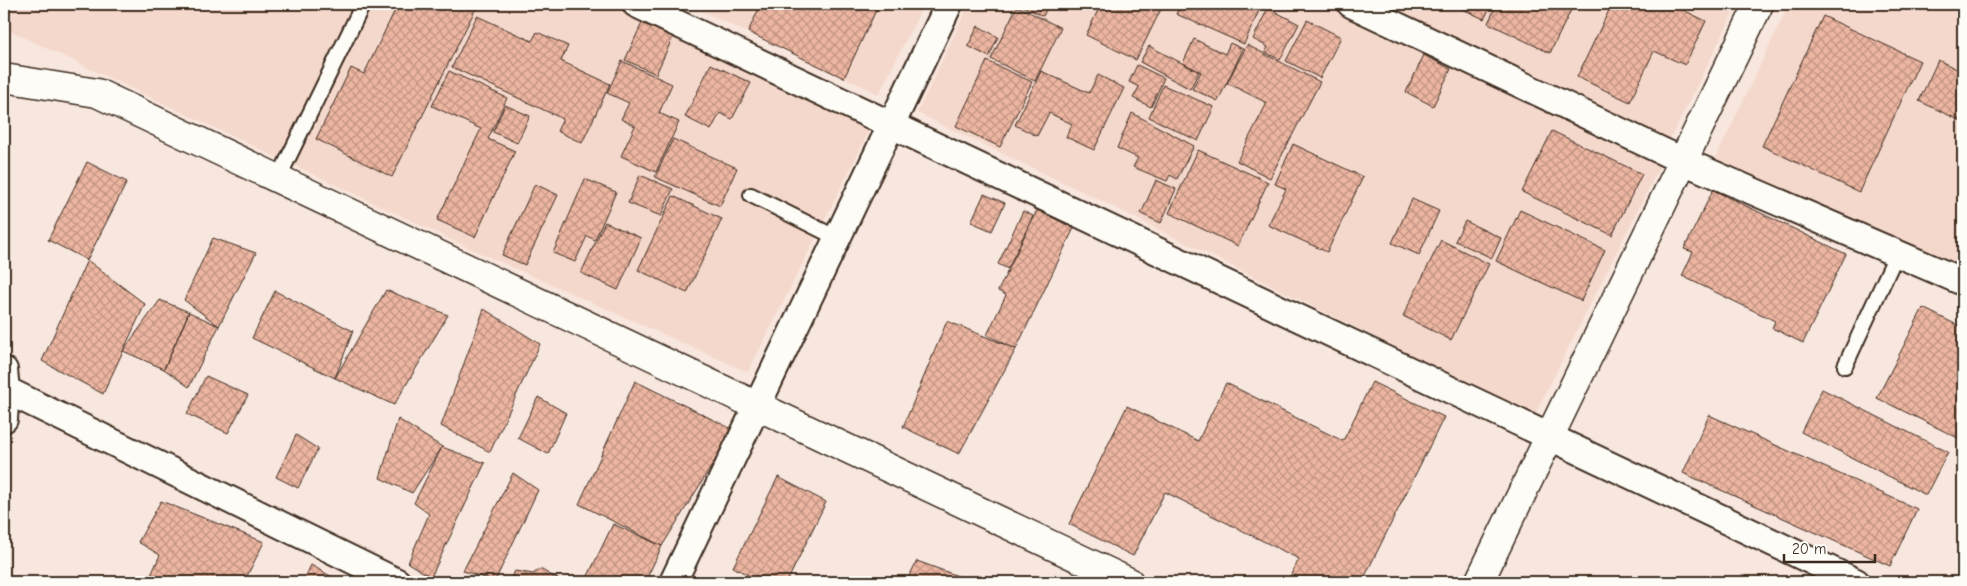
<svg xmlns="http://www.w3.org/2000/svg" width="1967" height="586" viewBox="0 0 1967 586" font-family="'Comic Neue',sans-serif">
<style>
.built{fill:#f5d8cc}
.building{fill:url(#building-cross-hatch);stroke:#3b2a1e}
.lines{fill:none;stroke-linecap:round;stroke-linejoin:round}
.service-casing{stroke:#3b2a1e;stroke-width:18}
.minor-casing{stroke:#3b2a1e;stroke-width:30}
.tertiary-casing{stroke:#3b2a1e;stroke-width:31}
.service{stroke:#fdfcf7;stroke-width:14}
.minor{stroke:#fdfcf7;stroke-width:26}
.tertiary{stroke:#fdfcf7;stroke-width:28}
</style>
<defs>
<pattern id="building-cross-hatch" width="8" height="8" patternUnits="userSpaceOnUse" patternTransform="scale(1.25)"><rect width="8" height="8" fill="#edb6a2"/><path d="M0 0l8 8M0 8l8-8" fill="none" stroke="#c19483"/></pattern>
</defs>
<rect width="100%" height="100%" fill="#f8e7de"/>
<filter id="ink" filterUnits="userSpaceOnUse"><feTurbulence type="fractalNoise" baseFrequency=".02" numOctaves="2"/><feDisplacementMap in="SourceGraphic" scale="10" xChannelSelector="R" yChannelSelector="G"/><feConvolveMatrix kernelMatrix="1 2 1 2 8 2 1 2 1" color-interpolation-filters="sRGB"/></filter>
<g filter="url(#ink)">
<path class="built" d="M12 4H614L876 118 748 372 473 250 6 29Z
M686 4H924L879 94Z
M969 4H1324L1490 81 1661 164 1534 416 1089 195 917 113Z
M1381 4H1738L1668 143Z
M1789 4H1963V266L1715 160Z"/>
<path class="building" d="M398 4H478L392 177 316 139 351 68 364 74Z
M761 4H879L844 78 748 32Z
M1018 4H1049L1043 16Z
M1101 4H1156L1162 7 1136 60 1086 35Z
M1181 4H1262L1244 44 1176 14Z
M1452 4H1492L1484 19Z
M1497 4H1574L1550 53 1488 23Z
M1612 4H1676L1675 6 1706 21 1685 65 1654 51 1630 102 1577 77Z
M1017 6 1061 28 1035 81 991 59Z
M1268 8 1299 24 1280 60 1265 52 1268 47 1253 39Z
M477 16 532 41 537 32 568 46 561 61 610 84 582 143 557 131 563 119 452 67Z
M1823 16 1920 61 1859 192 1762 146Z
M1307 20 1341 37 1320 78 1286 61Z
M642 23 673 37 656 74 625 60Z
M978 26 998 37 989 57 968 46Z
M1194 39 1225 54 1230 43 1243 49 1218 101 1192 89 1201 72 1183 63Z
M1247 45 1320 82 1270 178 1237 161 1267 103 1227 83Z
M1149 46 1199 72 1190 89 1140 62Z
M1424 55 1451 69 1433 106 1406 92Z
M1938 60 1963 72V122L1919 101Z
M622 61 672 84 659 113 679 122 656 172 621 156 635 126 621 119 629 103 607 93Z
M987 61 1032 82 1000 147 956 126Z
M711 64 751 83 732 119 720 113 711 130 685 117Z
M1137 65 1164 78 1151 107 1133 98 1139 87 1129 82Z
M449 71 507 98 488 139 515 151 475 237 437 220 481 129 432 106Z
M1041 71 1089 93 1098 75 1124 88 1094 150 1066 137 1072 124 1049 113 1037 136 1015 125Z
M1163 85 1214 107 1198 141 1149 117Z
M505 105 530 116 517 143 493 132Z
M1132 113 1194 146 1177 179 1170 175 1167 181 1133 167 1138 158 1117 148Z
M1552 131 1642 174 1612 235 1522 192Z
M673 139 737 168 720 206 655 177Z
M1293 144 1363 177 1327 252 1268 225 1286 189 1275 184Z
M1198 150 1268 182 1238 246 1169 213Z
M87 162 127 182 87 260 48 240Z
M640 175 673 189 661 216 628 203Z
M585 179 616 192 595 240 587 236 575 262 553 253Z
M1156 180 1176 189 1161 223 1141 214Z
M535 184 558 195 525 265 502 255Z
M1713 190 1846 254 1803 343 1772 328 1775 321 1682 276 1693 252 1684 249Z
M984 194 1005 203 992 231 971 222Z
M673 196 722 219 687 293 638 270Z
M1412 199 1439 211 1419 255 1392 243Z
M1037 210 1074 228 1016 349 987 335 1006 295 998 291Z
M1520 210 1605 250 1581 301 1496 261Z
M1023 211 1033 216 1008 269 998 264Z
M1465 221 1501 238 1492 258 1455 241Z
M605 222 641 238 618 290 581 273Z
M213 238 256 253 219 326 184 300Z
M1441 240 1489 264 1451 340 1403 316Z
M87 260 145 304 103 394 42 361Z
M386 290 448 315 394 405 335 378Z
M275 291 353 331 335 378 252 338Z
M160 300 189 312 164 369 123 351Z
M1923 308 1963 328V427L1958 438 1877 398Z
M484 309 540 344 490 452 441 426Z
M189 312 219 326 189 387 164 369Z
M947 321 1016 349 959 454 903 427Z
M206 376 248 395 228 433 187 414Z
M635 381 734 430 662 546 579 504Z
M1372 382 1444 417 1362 582H1287L1299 559 1165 492 1133 556 1069 524 1127 406 1198 441 1226 383 1343 441Z
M1822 389 1948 452 1926 495 1801 432Z
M538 397 566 413 548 454 518 438Z
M1709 415 1917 509 1890 566 1683 473Z
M398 419 442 447 412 493 380 478Z
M296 435 318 449 298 488 276 477Z
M442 447 485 463 431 577 408 563 429 514 414 503Z
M513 473 538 490 495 581 463 571Z
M778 477 826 502 787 582H761L733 567Z
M161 501 264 542 244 582H148L160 555 138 542Z
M613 524 662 546 645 582H585Z
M917 561 974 582H906Z
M311 565 341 582H303Z
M540 569 563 582H508L515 571 533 574Z"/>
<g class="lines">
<defs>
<path id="service" d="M278 179 363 4
M751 195 837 238
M1845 366 1897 253"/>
<path id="minor" d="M636 4 1856 582
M1351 4 1683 161 1963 282
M4 370 6 390 397 582
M4 419 6 390
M673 582 949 4"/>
<path id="tertiary" d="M4 78 97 93 1129 582
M1479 582 1759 4"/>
</defs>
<use href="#service" class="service-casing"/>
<use href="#minor" class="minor-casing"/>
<use href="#tertiary" class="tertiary-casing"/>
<use href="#service" class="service"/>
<use href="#minor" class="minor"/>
<use href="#tertiary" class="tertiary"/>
</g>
</g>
<rect width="1967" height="586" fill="none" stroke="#fdfcf7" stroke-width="20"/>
<rect x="10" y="10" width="1947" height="566" fill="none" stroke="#3b2a1e" stroke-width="2" filter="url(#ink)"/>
<path d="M1784 554v8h91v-8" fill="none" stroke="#3b2a1e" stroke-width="2.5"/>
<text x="1792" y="554" font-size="15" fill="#3b2a1e" stroke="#fdfcf7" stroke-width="4" paint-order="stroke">20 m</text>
</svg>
